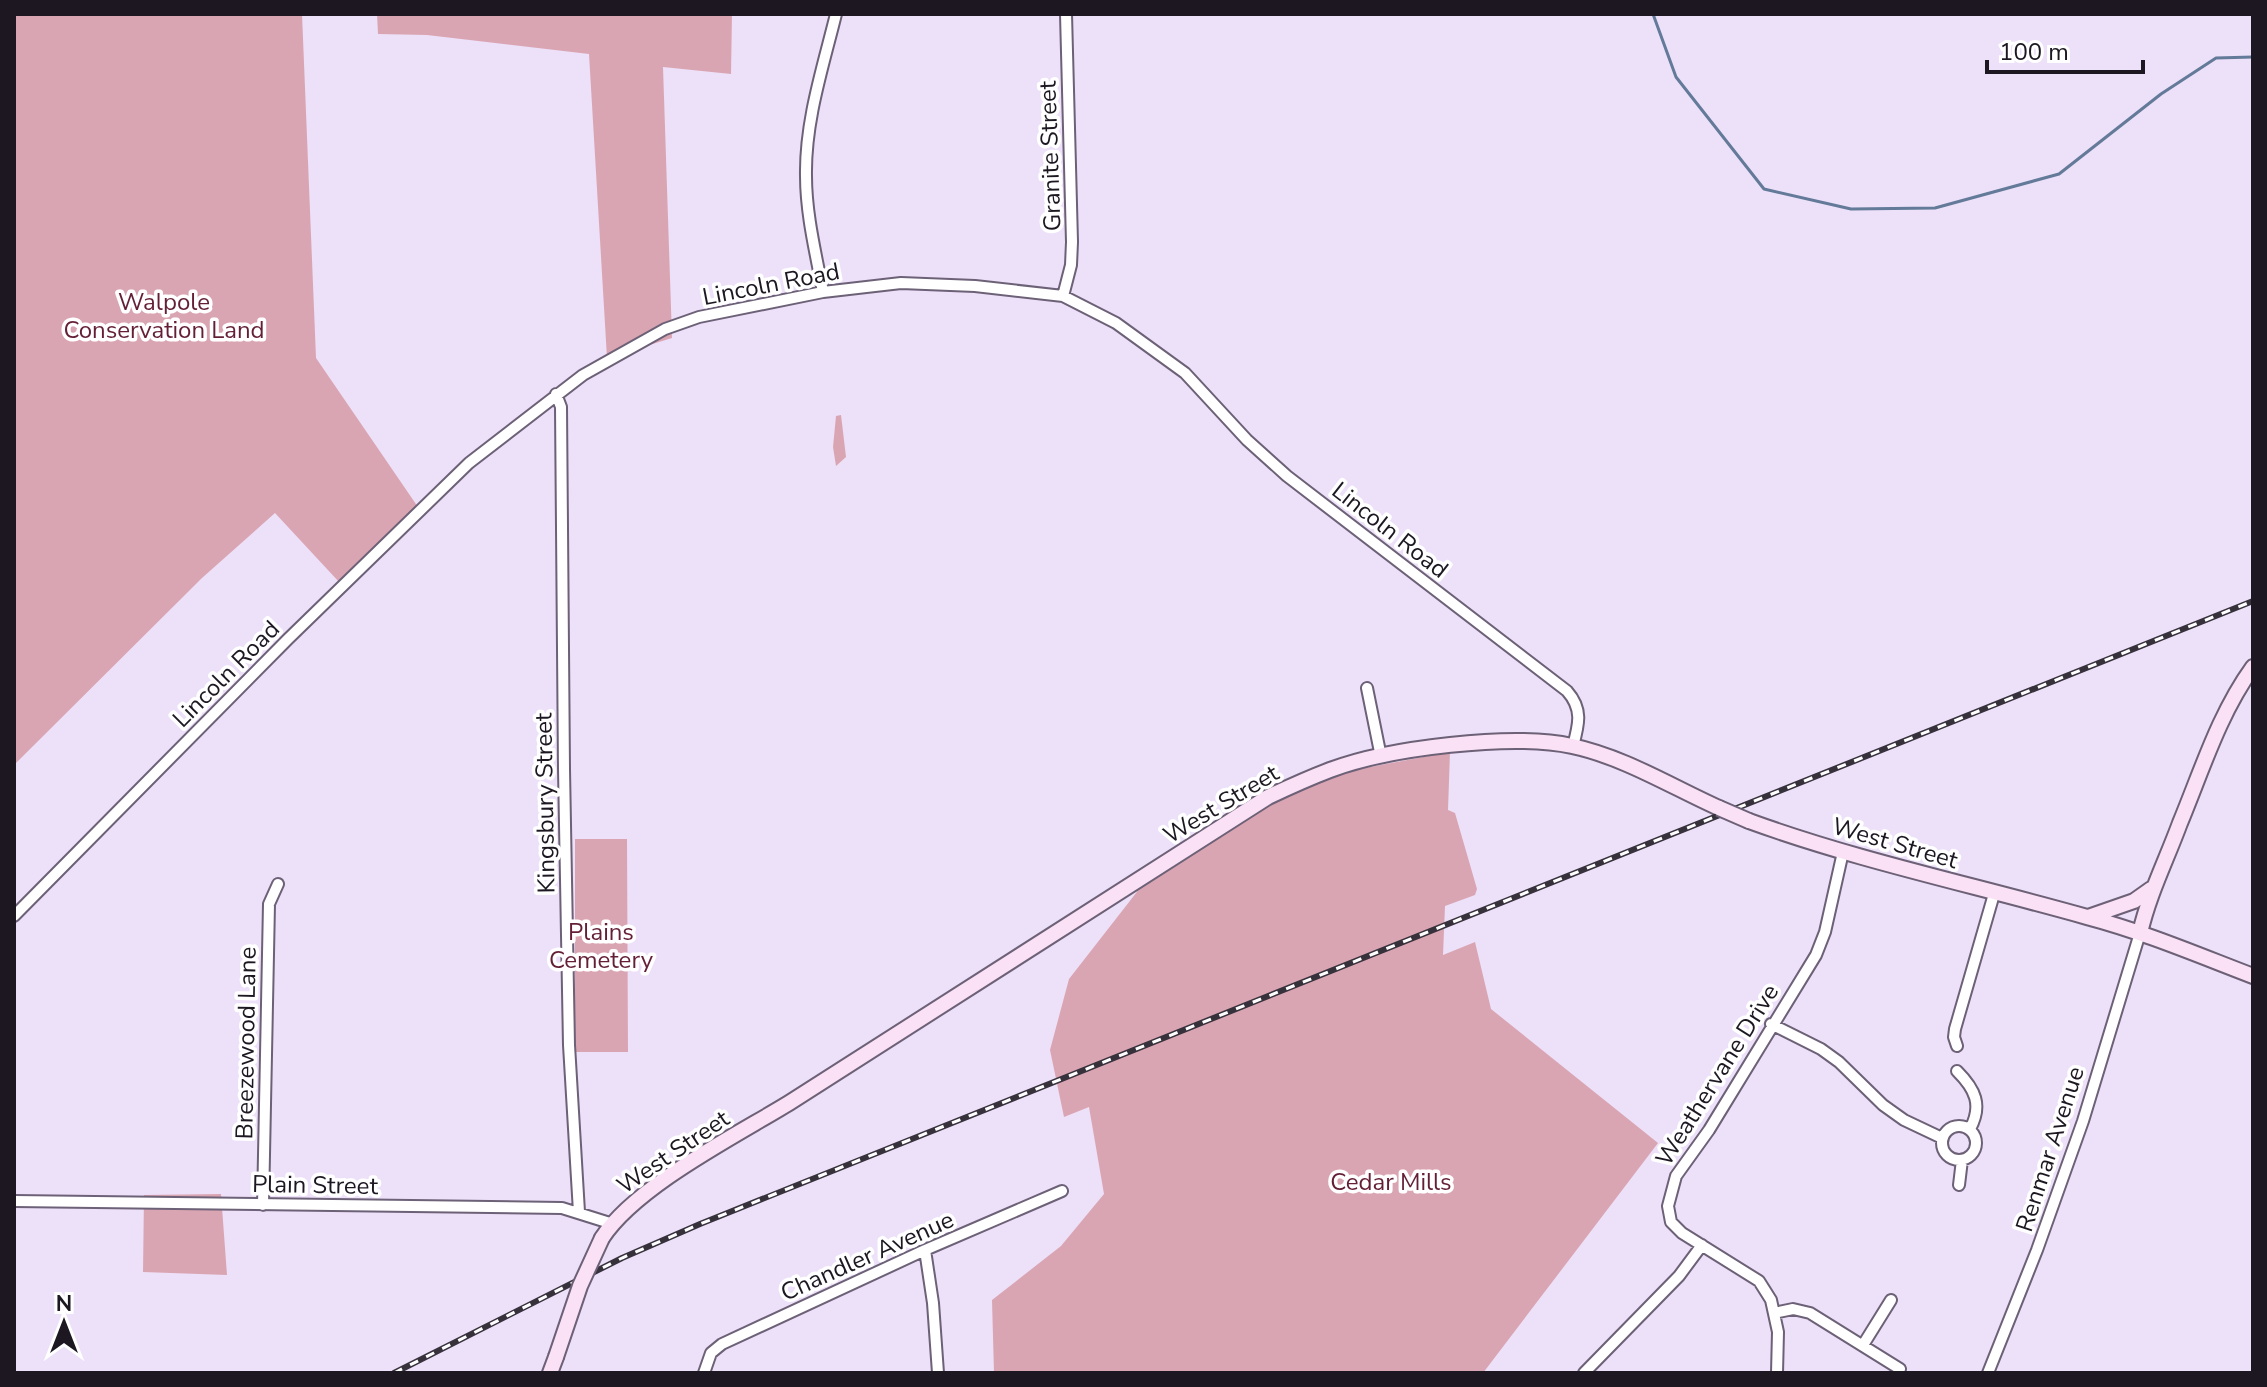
<svg xmlns="http://www.w3.org/2000/svg" width="2267" height="1387" viewBox="0 0 2267 1387" font-family="'Nunito Sans',sans-serif">
<style>
.green{fill:#daa5b2}
.lines{fill:none;stroke-linecap:round;stroke-linejoin:round}
.stream{stroke:#637a99;stroke-width:3}
.street-casing{stroke:#6c6177;stroke-width:14}
.secondary-casing{stroke:#6c6177;stroke-width:18}
.street{stroke:#fff;stroke-width:10}
.secondary{stroke:#fae1f5;stroke-width:14}
.rail-casing{stroke:#37313c;stroke-width:6}
.rail{stroke:#fff;stroke-width:3;stroke-dasharray:9;stroke-linecap:butt}
.secondary-bridge-casing{stroke:#6c6177;stroke-width:18;stroke-linecap:butt}
.secondary-bridge{stroke:#fae1f5;stroke-width:14}
.labels{text-anchor:middle;stroke-width:7;stroke-linejoin:round;paint-order:stroke}
.street-label{font-size:24px;fill:#1c1720;stroke:#fff}
.park-label{font-size:24px;fill:#641f37;stroke:#fff}
</style>
<rect width="100%" height="100%" fill="#ede0f9"/>
<path class="green" d="M14 14H302L316 358 420 510 340 583 275 513 202 578 14 765Z
M377 14H732L731 74 663 67 672 338 607 358 589 54 427 35 378 34Z
M841 415 846 457 836 466 833 447 836 416Z
M1450 752 1448 810 1455 813 1477 889 1475 895 1445 906 1443 955 1475 942 1491 1009 1658 1143 1483 1373H994L992 1300 1061 1246 1104 1194 1089 1107 1064 1117 1050 1050 1069 979 1161 861 1272 793 1338 773Z
M575 839H627L628 1052H575Z
M221 1194 227 1275 143 1272 144 1195Z"/>
<g class="lines">
<path class="stream" d="M1653 14 1676 77 1764 189 1851 209 1935 208 2059 174 2161 94 2216 58 2253 57"/>
<defs>
<path id="street" d="M823 292C816 254 806 215 806 176 805 121 823 67 836 14
M1063 296 1071 265 1072 242 1066 14
M556 394 561 407 564 769 569 1045 579 1212
M1367 688 1381 757
M14 916 288 639 469 463 583 375 665 329 699 317 823 292 901 283 975 286 1063 296 1116 323 1185 373 1247 440 1287 476 1567 691C1583 709 1579 724 1573 746
M1771 1024 1821 1049 1839 1062 1883 1105 1904 1120 1942 1138
M1957 1046 1954 1037 1955 1029 1994 894
M1957 1071C1975 1089 1983 1105 1970 1129
M1942 1143a17 17 0 1 1 34 0a17 17 0 1 1-34 0Z
M1959 1185 1962 1160
M14 1201 562 1208 613 1224
M263 1205 269 904 278 884
M925 1250 933 1303 938 1373
M1774 1313 1793 1309 1810 1313 1900 1369
M1863 1345 1891 1300
M704 1373 711 1353 722 1344 925 1250 1062 1191
M1584 1373 1679 1276 1702 1245
M1777 1373 1778 1332 1771 1300 1759 1281 1682 1233 1671 1222 1668 1206 1676 1176 1709 1130 1816 955 1825 932 1843 852
M1988 1373 2037 1250 2083 1121 2140 933"/>
<path id="secondary" d="M1749 821C1859 861 1974 885 2087 917 2144 932 2198 955 2253 976
M2088 917 2134 901 2151 889
M2140 933C2149 894 2166 861 2180 823 2202 770 2219 714 2253 667
M602 1238C636 1186 735 1136 789 1103L1268 797C1289 787 1309 778 1330 770 1388 748 1512 733 1572 746 1624 757 1672 787 1719 808
M550 1373 556 1357"/>
</defs>
<use href="#street" class="street-casing"/>
<use href="#secondary" class="secondary-casing"/>
<use href="#street" class="street"/>
<use href="#secondary" class="secondary"/>
<defs>
<path id="rail" d="M394 1373 622 1258 700 1224 2253 601"/>
</defs>
<use href="#rail" class="rail-casing"/>
<use href="#rail" class="rail"/>
<defs>
<path id="secondary-bridge" d="M1719 808 1749 821
M556 1357 580 1286 602 1238"/>
</defs>
<use href="#secondary-bridge" class="secondary-bridge-casing"/>
<use href="#secondary-bridge" class="secondary-bridge"/>
</g>
<g class="labels">
<g class="street-label">
<text transform="translate(1050 156) rotate(-92)" y="8">Granite Street</text>
<text transform="translate(771 284) rotate(-11)" y="8">Lincoln Road</text>
<text transform="translate(1390 530) rotate(38)" y="8">Lincoln Road</text>
<text transform="translate(226 674) rotate(-45)" y="8">Lincoln Road</text>
<text transform="translate(545 803) rotate(-91)" y="8">Kingsbury Street</text>
<text transform="translate(1221 804) rotate(-31)" y="8">West Street</text>
<text transform="translate(1895 843) rotate(16)" y="8">West Street</text>
<text transform="translate(246 1043) rotate(-89)" y="8">Breezewood Lane</text>
<text transform="translate(1717 1075) rotate(-58)" y="8">Weathervane Drive</text>
<text transform="translate(2050 1149) rotate(-72)" y="8">Renmar Avenue</text>
<text transform="translate(673 1152) rotate(-34)" y="8">West Street</text>
<text transform="translate(315 1185) rotate(1)" y="8">Plain Street</text>
<text transform="translate(867 1256) rotate(-24)" y="8">Chandler Avenue</text>
</g>
<g class="park-label">
<text x="164" y="310">Walpole<tspan x="164" dy="28">Conservation Land</tspan></text>
<text x="601" y="940">Plains<tspan x="601" dy="28">Cemetery</tspan></text>
<text x="1391" y="1190">Cedar Mills</text>
</g>
</g>
<rect width="2267" height="1387" fill="none" stroke="#1c1720" stroke-width="32"/>
<g transform="translate(64 1323)" stroke="#ffffff" stroke-width="6" paint-order="stroke">
<path d="M0-6L14 30L0 20L-14 30Z" fill="#1c1720"/>
<text y="-12" font-size="22" font-weight="bold" text-anchor="middle" fill="#1c1720">N</text>
</g>
<path d="M1987 60v12h156v-12" fill="none" stroke="#1c1720" stroke-width="4"/>
<text x="1999" y="60" font-size="24" fill="#1c1720" stroke="#ffffff" stroke-width="6" paint-order="stroke">100 m</text>
</svg>
